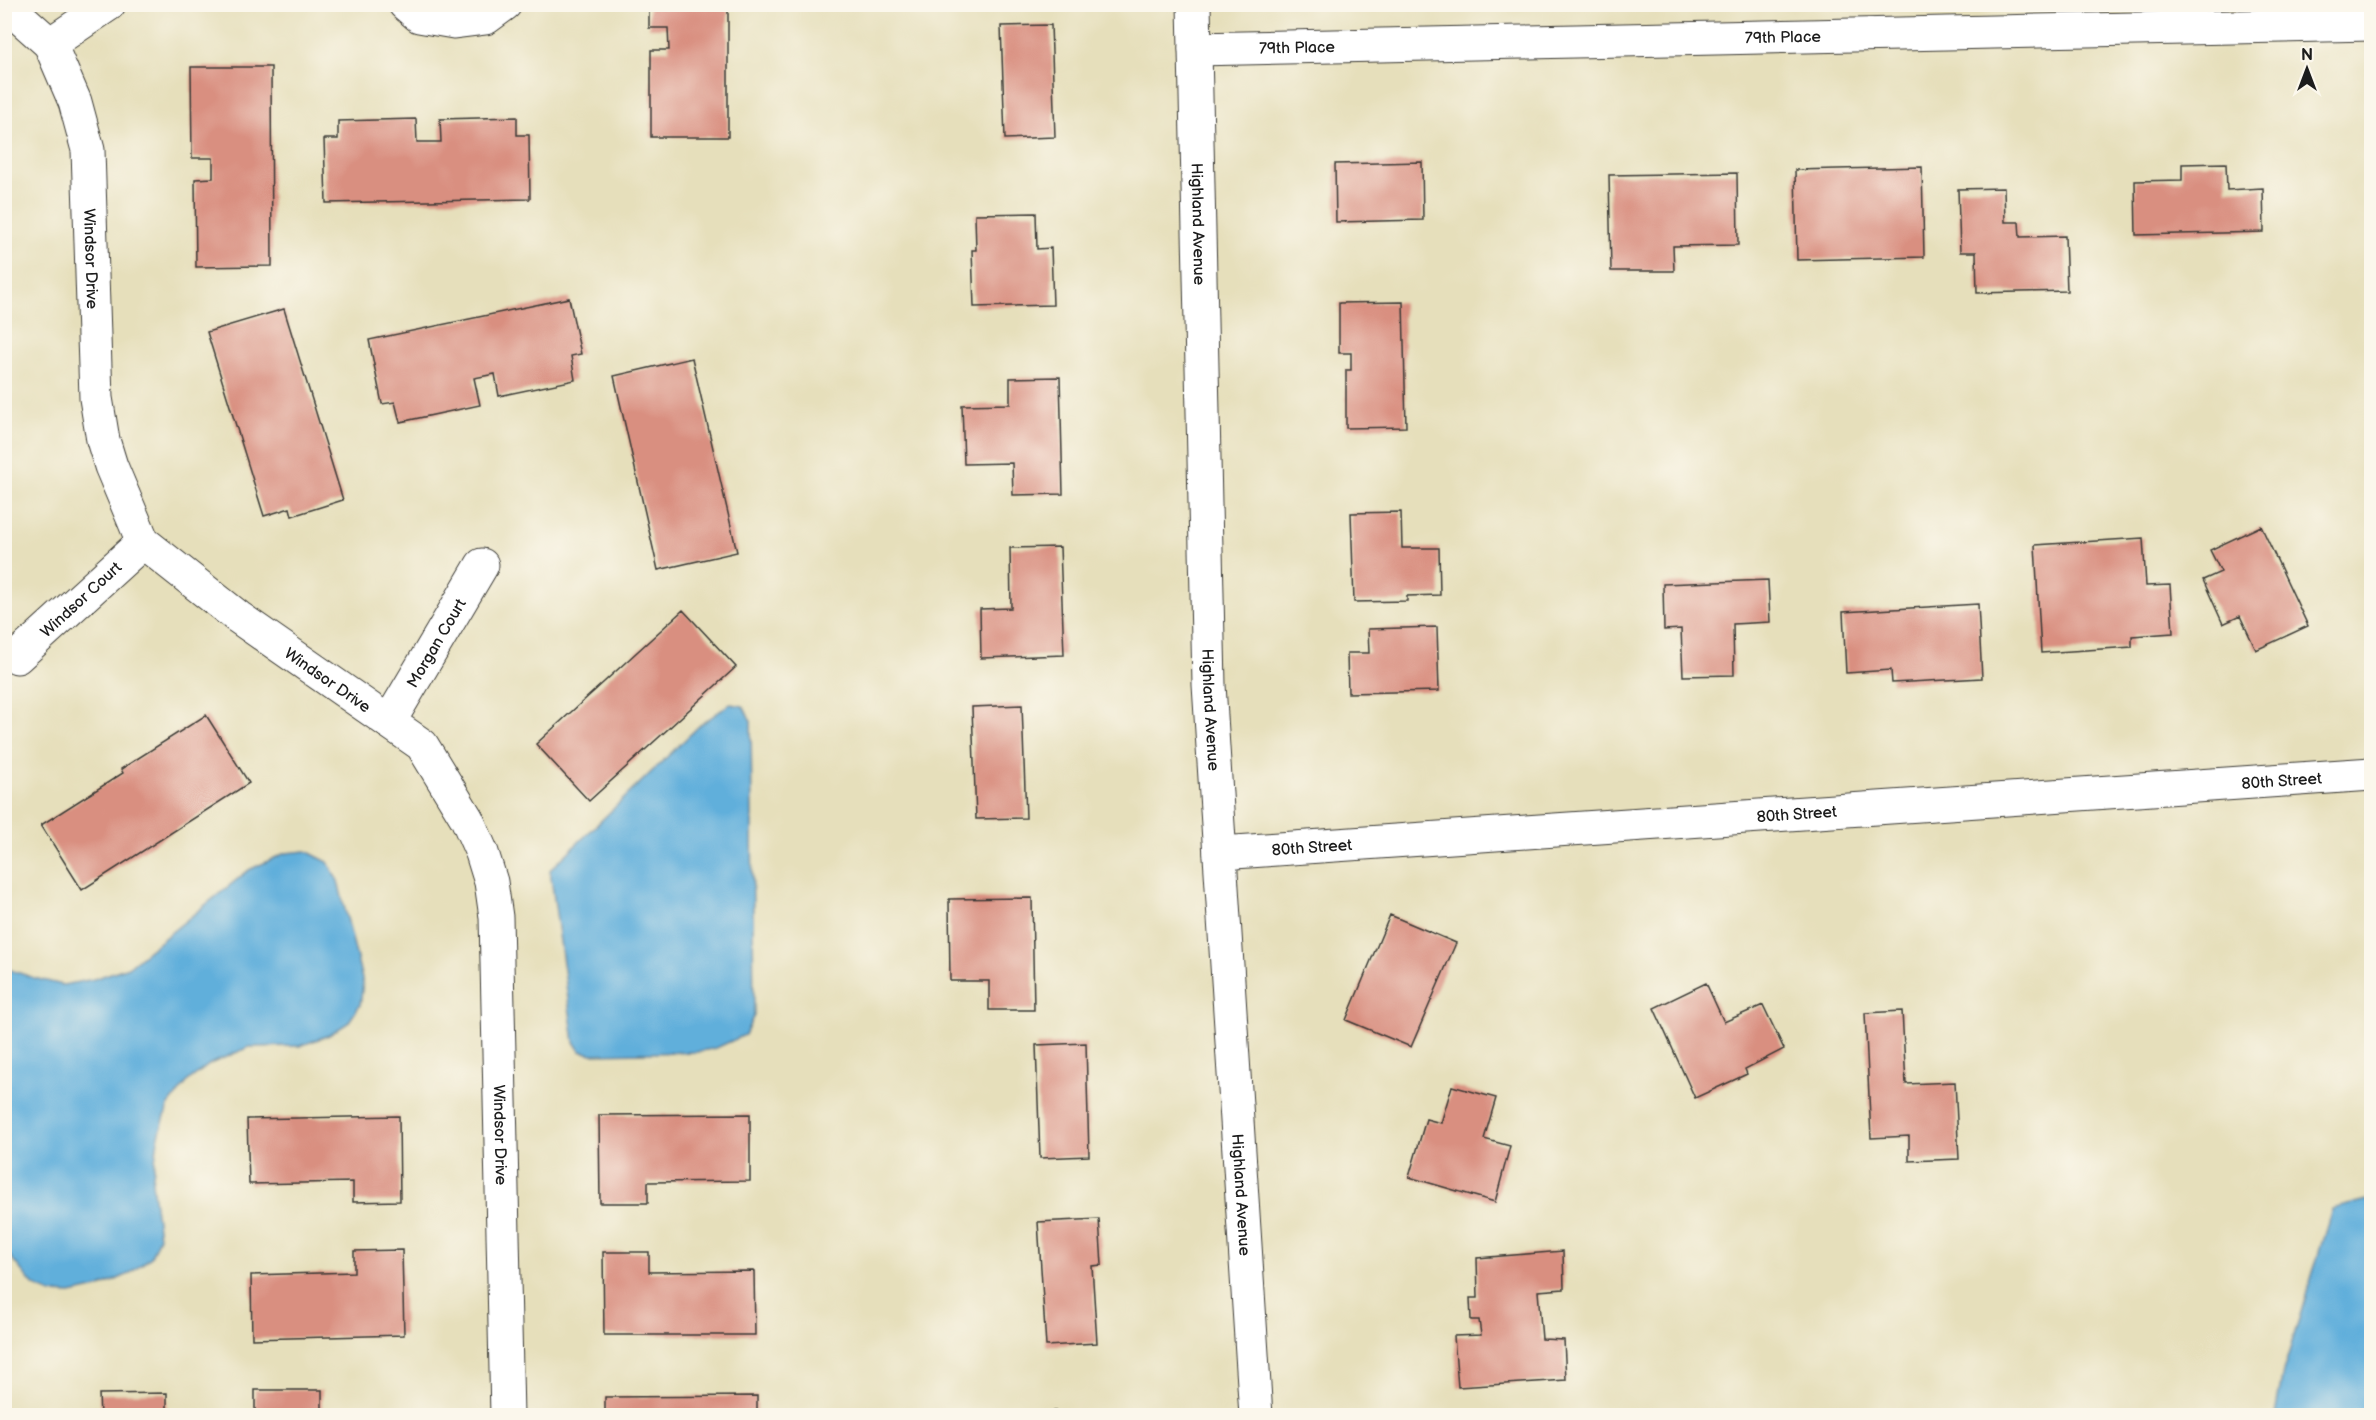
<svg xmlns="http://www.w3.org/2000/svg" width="2376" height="1420" viewBox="0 0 2376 1420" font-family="'Balsamiq Sans',sans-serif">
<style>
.water{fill:#61afdb;stroke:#3e667c;stroke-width:1.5}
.building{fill:#d98f80}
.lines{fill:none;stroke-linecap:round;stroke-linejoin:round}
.minor-casing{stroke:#3a3934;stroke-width:35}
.minor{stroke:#fff;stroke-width:33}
.labels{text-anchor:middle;stroke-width:4.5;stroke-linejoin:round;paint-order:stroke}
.street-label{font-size:16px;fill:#1c1c1c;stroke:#fbf7ec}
</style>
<rect width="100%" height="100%" fill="#fbf7ec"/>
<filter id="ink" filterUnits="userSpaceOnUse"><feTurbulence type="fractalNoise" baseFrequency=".0167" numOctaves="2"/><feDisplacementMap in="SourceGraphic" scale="12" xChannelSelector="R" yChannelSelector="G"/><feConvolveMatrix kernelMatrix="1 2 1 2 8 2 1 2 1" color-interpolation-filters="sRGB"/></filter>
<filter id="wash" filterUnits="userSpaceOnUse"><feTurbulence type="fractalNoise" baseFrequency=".008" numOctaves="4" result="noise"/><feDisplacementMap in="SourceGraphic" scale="24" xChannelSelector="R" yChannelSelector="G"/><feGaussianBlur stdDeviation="1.35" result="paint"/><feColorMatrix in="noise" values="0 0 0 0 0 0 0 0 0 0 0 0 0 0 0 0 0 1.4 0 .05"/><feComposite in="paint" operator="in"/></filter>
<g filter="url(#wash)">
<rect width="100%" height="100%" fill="#e6dfbb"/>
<path class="water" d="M730 704 743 706 751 721 754 1015 745 1035 716 1048 697 1052 592 1054 580 1051 574 1042 550 870 700 725Z
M306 851 328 862 338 881 363 983 360 1005 348 1023 329 1035 300 1046 249 1047 210 1064 189 1080 168 1106 158 1139 152 1182 159 1237 151 1257 129 1274 98 1288 71 1294 51 1293 34 1286 5 1250V968L34 978 63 985 94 979 128 967 249 870 285 853Z
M2371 1199V1415H2275L2283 1372 2332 1209Z"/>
<g id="blocks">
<path class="building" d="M649 4H728V137H651V50H669L668 28H649Z
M1051 25 1055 137 1005 139 1001 26Z
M191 67H271L272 266 196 267 195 179 213 178V158H192Z
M517 117V135H529L530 199 326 203 324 139H338V121L416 119 417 142H441L440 119Z
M1422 162 1423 220 1336 222 1335 164Z
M2226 163 2227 190 2263 188 2264 232 2136 235 2135 181 2182 180V164Z
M1922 167 1924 257 1797 260 1795 170Z
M1737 173 1738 245 1673 246 1674 271H1611L1609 175Z
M2004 188 2005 222H2019L2020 237 2065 236 2067 291 1977 293 1976 252H1960L1958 189Z
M1036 213 1037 249 1051 248 1053 305 974 307 972 250H976L975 214Z
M569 298 581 354 571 356 575 380 499 396 495 374 474 378 480 405 400 422 395 402 382 404 369 340Z
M1403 302 1406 427 1346 428V370H1351V353H1339V303Z
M284 309 343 500 292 516 290 508 264 516 207 332Z
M692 358 737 552 658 570 614 376Z
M1060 377 1063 494 1013 495 1012 463 964 464 962 405 1010 404V378Z
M1401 512 1402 548H1439L1440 595 1407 596V601L1354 602 1351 513Z
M2261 526 2308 626 2256 650 2240 616 2223 624 2203 580 2221 572 2210 550Z
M2143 538 2146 586 2170 585 2173 633 2132 636V647L2041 653 2035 545Z
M1060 547 1064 655 981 658 980 609 1011 608 1010 548Z
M1768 580 1770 622 1733 624 1734 675 1683 676 1681 629 1664 630 1663 584Z
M1978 604 1982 678 1892 683 1891 670 1846 673 1843 612Z
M683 610 736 667 589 801 536 744Z
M1437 627 1439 691 1348 693 1347 653H1369L1368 629Z
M1022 705 1026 818 976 819 972 707Z
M206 715 249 783 82 890 41 825 123 773 121 769Z
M1032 898 1034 1010H989V981H950L949 899Z
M1390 915 1456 943 1411 1047 1346 1020Z
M1706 983 1724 1022 1763 1005 1784 1049 1745 1069 1747 1074 1695 1098 1654 1008Z
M1902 1011 1906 1084 1955 1082 1959 1159 1909 1161V1136L1871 1138 1865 1013Z
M1086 1043 1089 1156 1040 1158 1036 1045Z
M1452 1086 1496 1098 1484 1139 1510 1146 1495 1202 1409 1177 1426 1119 1441 1123Z
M750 1114V1181L648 1182V1203H600L599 1115Z
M399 1116 400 1201 353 1202V1182L249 1184 247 1119Z
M1099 1219 1102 1265 1092 1266 1097 1343 1046 1346 1038 1222Z
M402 1250 404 1335 252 1339 251 1275 354 1272V1251Z
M1563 1251 1564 1289 1538 1291 1542 1339 1564 1340 1566 1380 1458 1387 1454 1336 1481 1335 1479 1320H1471L1470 1298H1478L1477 1258Z
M603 1252H649V1272L754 1271 755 1335H604Z
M255 1390H322V1416H255Z
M167 1393V1416H100L99 1394Z
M757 1396V1416H605V1397Z
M1054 1411H1095V1416H1054Z"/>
</g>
</g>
<g filter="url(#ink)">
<use href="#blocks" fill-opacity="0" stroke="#3a3934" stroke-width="1.5"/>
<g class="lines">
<defs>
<g id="minor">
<path id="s1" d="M5 4 50 44 75 102 88 150 96 398 103 440 111 466 143 542 238 617 422 745 467 819 482 853 491 882 496 917 507 1416"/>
<path d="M405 4 419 16 454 22 486 18 505 4"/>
<path id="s2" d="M1194 4 1209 685 1256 1416"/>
<path d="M50 44 109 4"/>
<path id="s3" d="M1195 49 2372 24"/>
<path id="s4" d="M17 657 143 542"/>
<path id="s5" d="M389 722 482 565"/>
<path id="s6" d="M1220 853 2372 774"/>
</g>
</defs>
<use href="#minor" class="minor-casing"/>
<use href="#minor" class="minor"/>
</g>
</g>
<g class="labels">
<g class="street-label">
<text dy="6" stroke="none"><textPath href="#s3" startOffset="588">79th Place</textPath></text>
<text dy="6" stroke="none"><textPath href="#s3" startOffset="102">79th Place</textPath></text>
<text dy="6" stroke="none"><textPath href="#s2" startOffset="220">Highland Avenue</textPath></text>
<text dy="6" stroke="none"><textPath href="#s1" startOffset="282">Windsor Drive</textPath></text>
<text dy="6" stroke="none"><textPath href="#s4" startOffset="86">Windsor Court</textPath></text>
<text dy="6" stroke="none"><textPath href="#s5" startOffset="92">Morgan Court</textPath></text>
<text dy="6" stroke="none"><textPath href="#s1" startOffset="804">Windsor Drive</textPath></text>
<text dy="6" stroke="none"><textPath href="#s2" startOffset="706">Highland Avenue</textPath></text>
<text dy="6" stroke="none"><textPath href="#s6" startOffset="1064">80th Street</textPath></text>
<text dy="6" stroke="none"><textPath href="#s6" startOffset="578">80th Street</textPath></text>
<text dy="6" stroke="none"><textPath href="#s6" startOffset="92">80th Street</textPath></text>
<text dy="6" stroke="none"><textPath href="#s1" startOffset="1326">Windsor Drive</textPath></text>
<text dy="6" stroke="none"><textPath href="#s2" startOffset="1192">Highland Avenue</textPath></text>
</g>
</g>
<rect width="2376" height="1420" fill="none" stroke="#fbf7ec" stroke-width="24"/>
<g transform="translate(2307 69)" stroke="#fbf7ec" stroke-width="4.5" paint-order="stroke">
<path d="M0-4.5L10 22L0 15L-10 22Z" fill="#1c1c1c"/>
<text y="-9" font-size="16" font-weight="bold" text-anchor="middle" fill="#1c1c1c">N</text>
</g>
</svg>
